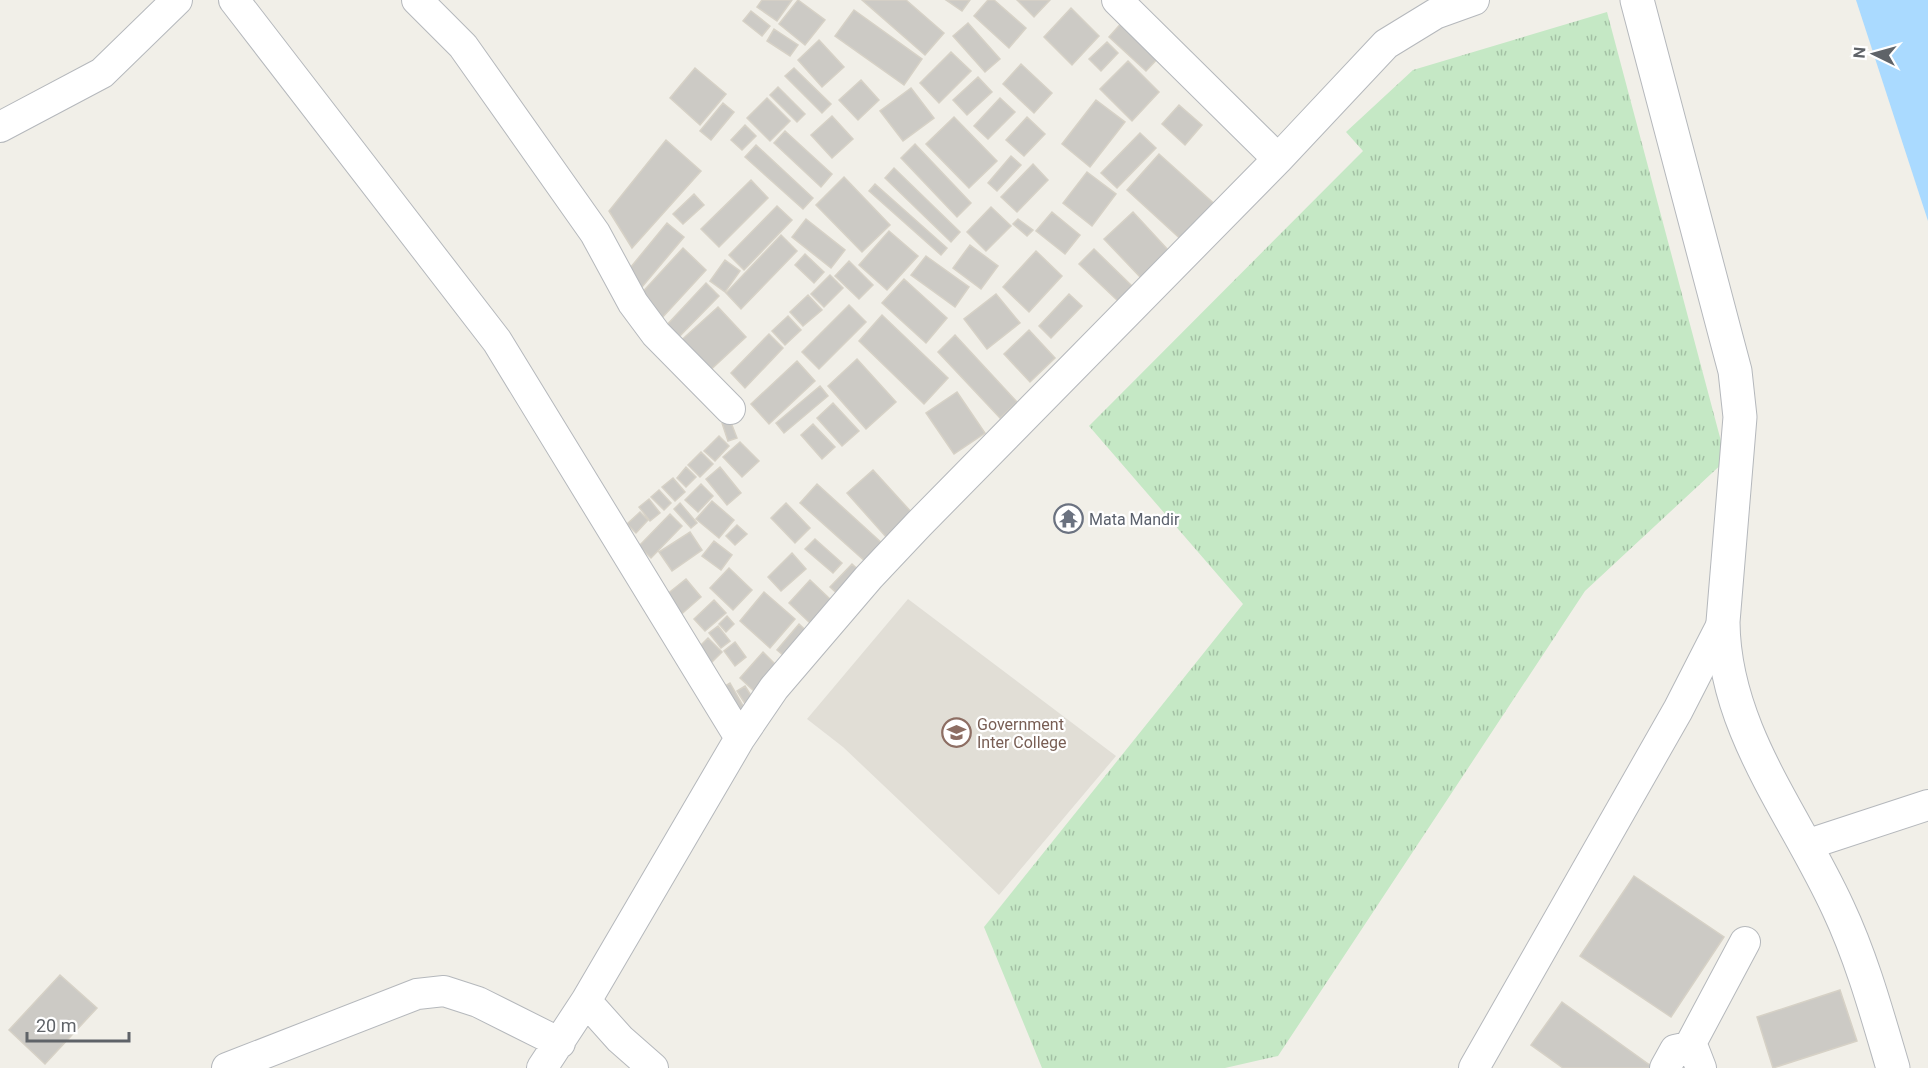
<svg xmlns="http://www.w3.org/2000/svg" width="1928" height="1068" viewBox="0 0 1928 1068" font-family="Roboto,sans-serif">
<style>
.education{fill:#e1ded6}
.grass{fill:url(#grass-tufts)}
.water{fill:#aadaff}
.building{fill:#cccac5;stroke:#d6d1c6;stroke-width:1.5}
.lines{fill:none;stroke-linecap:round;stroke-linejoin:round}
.minor-casing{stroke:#b5b8bc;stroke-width:32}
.tertiary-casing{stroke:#b5b8bc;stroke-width:35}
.minor{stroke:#fff;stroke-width:30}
.tertiary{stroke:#fff;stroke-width:33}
.labels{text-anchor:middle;stroke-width:4.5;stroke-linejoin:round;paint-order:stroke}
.worship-label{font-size:16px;fill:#5b616d;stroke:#fff;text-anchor:start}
.education-label{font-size:16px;fill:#785e54;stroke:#fff;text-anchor:start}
</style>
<defs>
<pattern id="grass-tufts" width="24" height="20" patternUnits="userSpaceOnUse" patternTransform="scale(1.5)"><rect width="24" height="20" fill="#c5e8c5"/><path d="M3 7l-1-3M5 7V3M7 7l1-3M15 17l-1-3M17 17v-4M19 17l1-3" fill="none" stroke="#a3c0a4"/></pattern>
</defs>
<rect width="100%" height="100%" fill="#f1efe8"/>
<path class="education" d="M908 599 1116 756 999 895 843 747 807 719Z"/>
<path class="grass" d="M1607 12 1726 460 1585 591 1278 1056 1225 1068H1042L984 927 1243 604 1089 426 1363 151 1346 132 1413 70Z"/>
<path class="water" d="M1856 0H1928V221Z"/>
<path class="building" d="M762 0H792L777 21 757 7Z
M798 0 825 20 805 45 779 24Z
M862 0H906L944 33 925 55Z
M946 0H970L962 11Z
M988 0H994L1026 28 1009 48 974 16Z
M1017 0H1050L1034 17Z
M1071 8 1099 36 1072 65 1044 37Z
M854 10 922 59 904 85 835 36Z
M751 11 770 26 762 36 743 21Z
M1124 20 1162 54 1146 71 1109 37Z
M968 23 1000 59 985 72 953 36Z
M774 29 798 45 790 56 767 41Z
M819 40 844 67 822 87 798 60Z
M1107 42 1118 53 1101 71 1089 59Z
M951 52 971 71 939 103 920 83Z
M1128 61 1159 92 1132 121 1100 89Z
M1021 64 1052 93 1034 113 1003 84Z
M695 68 726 94 700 125 670 98Z
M794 68 831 104 822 113 785 76Z
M978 77 992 92 967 115 953 100Z
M861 80 879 100 858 120 839 100Z
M778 87 805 114 797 122 770 95Z
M911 88 934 118 903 141 880 111Z
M767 98 790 121 770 141 747 118Z
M1000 98 1015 112 988 139 974 126Z
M1096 100 1125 122 1090 167 1062 144Z
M723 103 734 112 711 140 700 131Z
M1179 105 1202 125 1185 145 1162 124Z
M832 116 853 139 832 158 811 135Z
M954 117 997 161 969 188 926 144Z
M1027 117 1045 134 1024 156 1006 140Z
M745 125 756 136 742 150 731 140Z
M785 131 832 174 821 187 774 143Z
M1140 133 1156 148 1117 188 1101 173Z
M666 140 701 171 632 248 609 211Z
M915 144 971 203 957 217 901 158Z
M756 145 813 198 803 209 745 157Z
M1159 154 1219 208 1186 244 1127 190Z
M1011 156 1021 165 997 191 988 183Z
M1033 164 1048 180 1017 212 1001 197Z
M894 168 960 232 951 242 885 178Z
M1087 172 1116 194 1092 226 1063 203Z
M844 177 890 225 862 252 816 205Z
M751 180 768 198 719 247 701 229Z
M875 184 947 248 941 255 869 191Z
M694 194 704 205 683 224 673 214Z
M777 206 792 220 744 270 729 255Z
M991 207 1011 226 986 251 967 232Z
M1052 212 1080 235 1065 254 1036 231Z
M1133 212 1169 251 1141 278 1104 239Z
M806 219 845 250 831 268 792 237Z
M1018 219 1033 230 1027 236 1013 224Z
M667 223 684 237 642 287 626 273Z
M889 231 918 256 887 290 859 265Z
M781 235 797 251 741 309 726 293Z
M970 245 998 266 981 289 953 268Z
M683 248 706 270 661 319 638 297Z
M1094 249 1132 286 1118 301 1079 264Z
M1036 251 1062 276 1029 312 1003 287Z
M805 254 824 272 814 283 795 265Z
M926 256 969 287 955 307 911 275Z
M725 260 740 271 725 292 710 281Z
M849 261 873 285 859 299 835 276Z
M830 275 843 288 824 307 811 294Z
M904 279 947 318 926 343 882 303Z
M706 283 719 296 676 340 664 328Z
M996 294 1020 323 987 349 964 319Z
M1069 294 1082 306 1051 338 1039 326Z
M808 295 822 310 803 326 790 312Z
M849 305 866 322 819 369 802 352Z
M718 307 746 337 704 376 676 345Z
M882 315 948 378 924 404 859 341Z
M788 316 801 330 785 345 772 331Z
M1029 330 1055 358 1030 382 1004 354Z
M769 334 783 348 745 388 731 373Z
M955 335 1017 402 1000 418 938 352Z
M857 359 896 402 866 429 828 386Z
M797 361 815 381 769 424 751 404Z
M820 386 828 396 784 433 776 423Z
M957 392 985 433 954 454 926 413Z
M833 403 859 431 842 446 817 418Z
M730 420 737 438 728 441 722 423Z
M813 424 835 447 822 459 801 435Z
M719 436 729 446 715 461 704 451Z
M740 442 759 461 742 477 723 457Z
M701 452 713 464 700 477 688 465Z
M686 467 696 477 686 487 677 478Z
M720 467 741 493 727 505 706 479Z
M873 470 913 514 887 538 847 493Z
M673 478 685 492 675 501 662 487Z
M701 484 713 496 698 512 685 500Z
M817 484 884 545 867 563 800 503Z
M659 490 671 503 664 510 651 497Z
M649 499 660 513 650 521 639 507Z
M712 501 734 520 719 538 696 519Z
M680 503 697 523 691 528 674 509Z
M786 503 810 528 795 543 771 518Z
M640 512 648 520 636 533 627 524Z
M670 514 682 526 651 558 639 546Z
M737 525 747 534 735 545 726 536Z
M690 532 702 550 672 571 659 552Z
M815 539 842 563 833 573 805 549Z
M714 541 732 555 721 570 702 556Z
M792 553 806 569 781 591 768 577Z
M852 564 864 575 842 598 830 587Z
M729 568 752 590 733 610 710 588Z
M686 579 701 597 677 618 661 599Z
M810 580 831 600 810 623 789 603Z
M764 592 795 619 770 648 740 621Z
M714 600 726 613 705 631 694 619Z
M727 616 734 624 726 632 719 624Z
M799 624 812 636 790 661 777 650Z
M718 626 730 641 721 648 709 633Z
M708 638 722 652 709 665 695 651Z
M735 642 746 657 735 666 724 651Z
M763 652 778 667 755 692 740 678Z
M730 683 750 718 737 725 717 691Z
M745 686 757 705 749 710 737 691Z
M1634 876 1724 937 1671 1017 1580 956Z
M60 975 97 1008 45 1064 9 1030Z
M1840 990 1857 1041 1773 1068 1757 1017Z
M1562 1002 1651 1066 1650 1068H1563L1531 1045Z"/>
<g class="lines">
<defs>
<path id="minor" d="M234 0 497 341 740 738
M417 0 463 46 595 233 633 303 656 334 730 409
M1117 0 1278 159
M0 127 102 73 177 0
M1806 845 1928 805
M586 1001 620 1039 653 1068
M1689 1047 1745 942
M227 1068 417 994 444 991 478 1002 560 1043
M542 1068 586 1001 740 738 774 688 869 577 919 524 1278 159 1386 44 1435 14 1474 0
M1474 1068 1678 710 1723 622
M1665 1068 1675 1050 1689 1047 1694 1050 1701 1068"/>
<path id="tertiary" d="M1637 0 1727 341 1735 371 1740 417 1723 622C1724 730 1795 814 1838 908 1862 959 1877 1014 1893 1068"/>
</defs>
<use href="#minor" class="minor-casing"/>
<use href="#tertiary" class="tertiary-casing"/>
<use href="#minor" class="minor"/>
<use href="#tertiary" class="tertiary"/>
</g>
<defs>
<symbol id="temple-ring" viewBox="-11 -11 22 22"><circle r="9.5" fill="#fff" stroke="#6b7280" stroke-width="1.5"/><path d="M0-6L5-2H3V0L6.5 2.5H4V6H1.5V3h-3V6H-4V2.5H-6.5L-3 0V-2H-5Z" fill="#6b7280"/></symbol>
<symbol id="university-ring" viewBox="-11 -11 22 22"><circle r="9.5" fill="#fff" stroke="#8d6e63" stroke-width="1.5"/><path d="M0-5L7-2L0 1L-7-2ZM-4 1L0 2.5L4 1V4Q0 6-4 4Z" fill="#8d6e63"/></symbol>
</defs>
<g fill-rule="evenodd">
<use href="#temple-ring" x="1052" y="502" width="33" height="33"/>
<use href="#university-ring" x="940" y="716" width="33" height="33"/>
</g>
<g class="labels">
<g class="worship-label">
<text x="1089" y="525">Mata Mandir</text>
</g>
<g class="education-label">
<text x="977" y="730">Government<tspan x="977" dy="18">Inter College</tspan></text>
</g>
</g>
<g transform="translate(1874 54) rotate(275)" stroke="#ffffff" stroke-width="4.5" paint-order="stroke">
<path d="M0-4.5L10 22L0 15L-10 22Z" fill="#5f6368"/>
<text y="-9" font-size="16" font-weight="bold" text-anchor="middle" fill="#5f6368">N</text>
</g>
<path d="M27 1032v9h102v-9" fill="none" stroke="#5f6368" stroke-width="3"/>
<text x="36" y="1032" font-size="18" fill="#5f6368" stroke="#ffffff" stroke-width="4.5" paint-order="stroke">20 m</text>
</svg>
